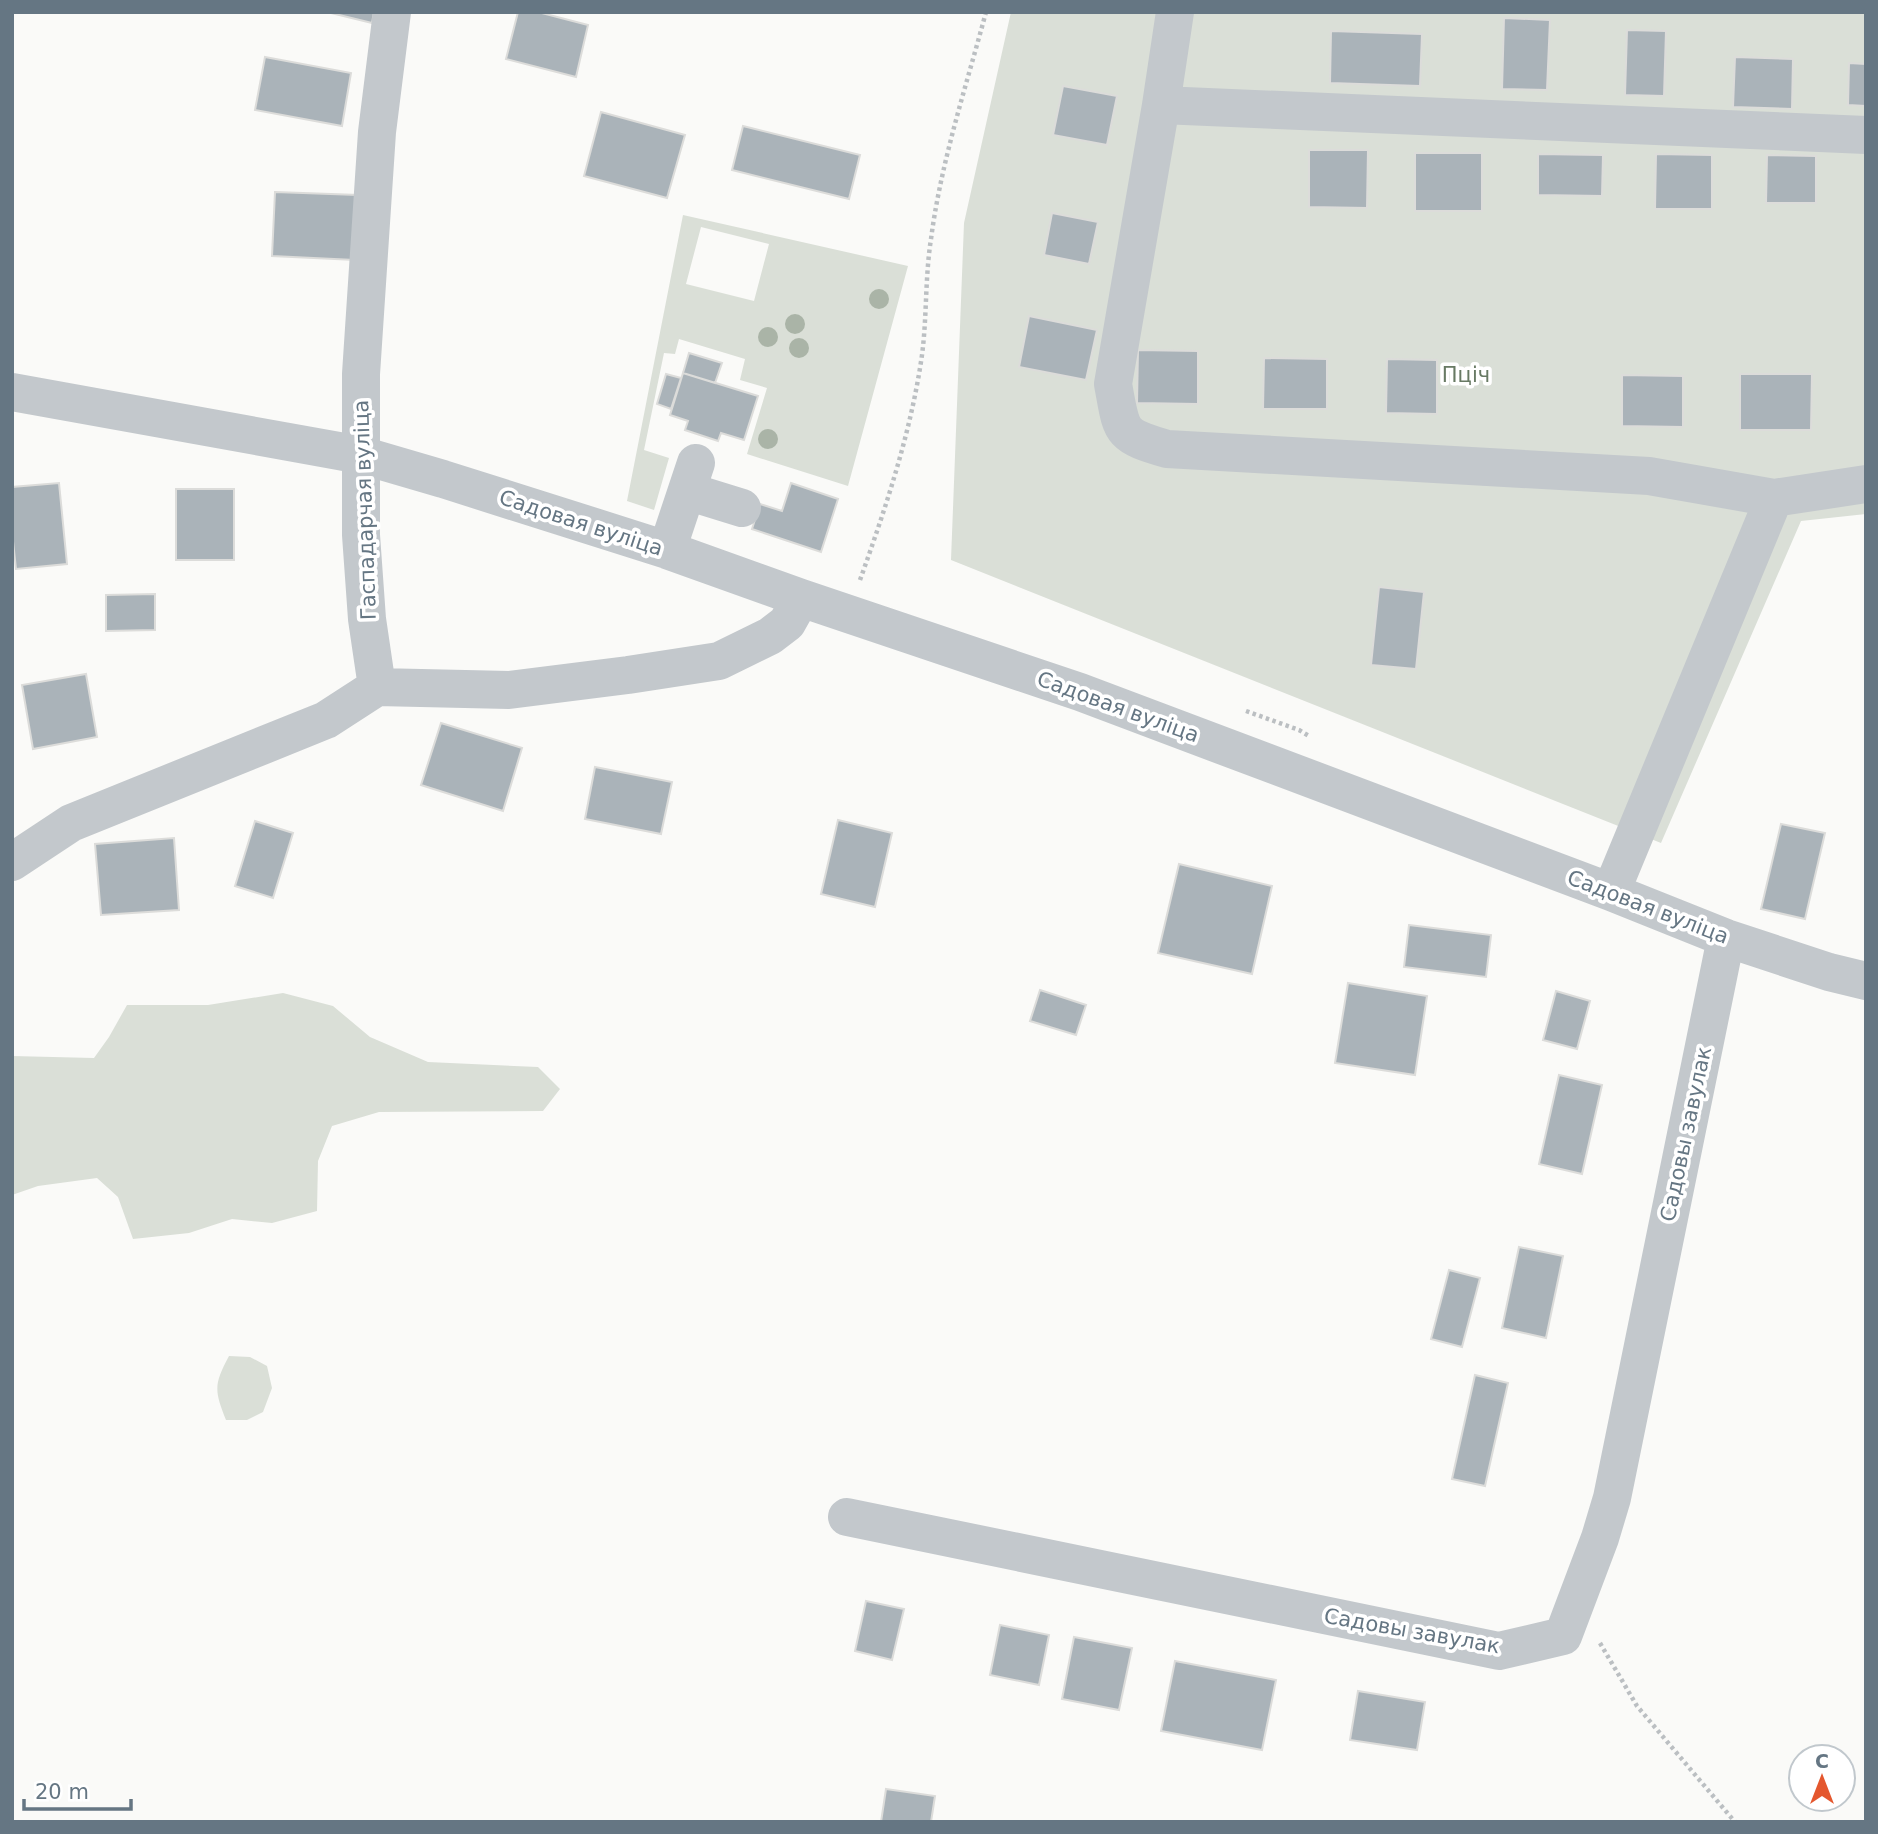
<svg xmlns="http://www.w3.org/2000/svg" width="1878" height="1834" viewBox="0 0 1878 1834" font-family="'DejaVu Sans',sans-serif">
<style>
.green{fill:#dadfd7;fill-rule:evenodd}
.building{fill:#aab3b9;stroke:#dcdcda;stroke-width:2}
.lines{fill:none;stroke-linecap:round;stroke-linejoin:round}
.path{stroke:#bbbfc2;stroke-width:4.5;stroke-dasharray:3.5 3.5;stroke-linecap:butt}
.minor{stroke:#c3c8cc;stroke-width:38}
.tree{fill:#aab4a7}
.labels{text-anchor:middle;stroke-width:7;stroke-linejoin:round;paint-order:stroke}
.park-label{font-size:21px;fill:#687a64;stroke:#fff}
.street-label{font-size:21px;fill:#657683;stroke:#fff}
</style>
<rect width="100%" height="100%" fill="#fafaf8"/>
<path class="green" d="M1011 12H1866V514L1801 521 1661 843 951 560 964 223Z
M683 215 908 266 848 486 747 454 767 388 740 380 745 359 679 339 675 354 664 353 644 450 669 458 654 510 627 501ZM701 227 769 244 754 301 686 284Z
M283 993 333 1006 370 1037 428 1062 538 1067 560 1089 543 1111 379 1112 332 1126 318 1161 317 1211 272 1223 232 1219 189 1233 133 1239 118 1197 97 1178 38 1186 12 1195V1056L94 1058 109 1037 127 1005H208Z
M229 1356 250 1357 267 1366 272 1388 263 1412 247 1420H226C214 1390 214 1384 229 1356Z"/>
<path class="building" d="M327 12H374L372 23Z
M518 12H538L588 25 576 77 506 59Z
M1504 18 1550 20 1547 90 1502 89Z
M1627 30 1666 31 1664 96 1625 95Z
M1331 31 1422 34 1420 86 1330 83Z
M265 57 351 73 342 126 255 110Z
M1735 57 1793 59 1792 109 1733 107Z
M1849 63 1866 64V106L1848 105Z
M1063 86 1117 96 1107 145 1053 135Z
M601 112 685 135 667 198 584 176Z
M743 126 860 155 849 199 732 170Z
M1309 150H1368L1367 208 1309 207Z
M1415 153H1482V211H1415Z
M1538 154 1603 155 1602 196 1538 195Z
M1656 154 1712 155V209H1655Z
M1767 155 1816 156V203H1766Z
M275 192 358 195 355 260 272 256Z
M1052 213 1098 222 1089 264 1044 255Z
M1029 316 1097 330 1086 380 1019 367Z
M1138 350 1198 351V404L1137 403Z
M689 353 722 363 715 383 683 373Z
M1264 358 1327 359V409H1263Z
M1387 359 1437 360V414L1386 413Z
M683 373 758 396 744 440 721 433 718 441 685 430 688 421 670 415Z
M666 374 681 378 671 409 657 404Z
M1740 374H1812L1811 430H1740Z
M1622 375 1683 376V427L1622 426Z
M59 483 67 564 16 569 12 532V487Z
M791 483 838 499 821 552 752 529 760 504 782 511Z
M176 489H234V560H176Z
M1379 587 1424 592 1416 669 1371 665Z
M155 594V630L106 631V595Z
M86 674 97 737 33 749 22 685Z
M441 723 522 748 503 811 421 785Z
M595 767 672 782 661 834 585 819Z
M838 820 892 833 875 907 821 894Z
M255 821 293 833 273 898 235 886Z
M1781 824 1825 833 1805 919 1761 909Z
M174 838 179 910 101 915 95 844Z
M1179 864 1272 886 1252 974 1158 953Z
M1409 925 1491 935 1486 977 1404 967Z
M1348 983 1427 996 1415 1075 1335 1063Z
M1040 990 1086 1005 1076 1035 1030 1021Z
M1556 991 1590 1001 1577 1049 1543 1040Z
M1559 1075 1602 1085 1582 1174 1539 1164Z
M1519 1247 1563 1256 1546 1338 1502 1328Z
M1449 1270 1480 1278 1462 1347 1431 1339Z
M1475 1375 1508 1383 1485 1486 1452 1479Z
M866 1601 904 1609 892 1660 855 1651Z
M1000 1625 1049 1635 1039 1685 990 1675Z
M1074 1637 1132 1648 1119 1710 1062 1699Z
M1175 1661 1276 1680 1262 1750 1161 1731Z
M1358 1691 1425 1702 1417 1750 1350 1740Z
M886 1789 935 1796 931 1822H881Z"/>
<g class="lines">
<path class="path" d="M860 580C886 507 911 432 922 355 927 317 925 277 931 239 941 162 966 87 986 12
M1246 711 1299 730 1309 736
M1600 1643 1637 1706 1735 1822"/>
<path class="minor" d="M1175 12 1161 105 1113 384C1122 432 1118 435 1167 449L1649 476 1774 498 1866 484
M1161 105 1866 135
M12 392 361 455 443 479 667 550 801 598 1080 692 1611 892 1726 938 1829 972 1866 981
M687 491 742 508
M667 550 696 463
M377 687 509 690 628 675 719 661 770 636 787 623 801 598
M12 862 71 823 326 720 377 687 367 619 361 535V374L377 132 392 12
M1611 892 1774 498
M847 1517 1499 1651 1563 1636 1600 1538 1612 1498 1726 938"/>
</g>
<g class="tree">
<circle cx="879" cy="299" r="10"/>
<circle cx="795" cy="324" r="10"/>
<circle cx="768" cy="337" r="10"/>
<circle cx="799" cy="348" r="10"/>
<circle cx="768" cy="439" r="10"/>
</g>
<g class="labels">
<g class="park-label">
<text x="1466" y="382">Пціч</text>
</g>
<g class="street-label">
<text transform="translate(365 510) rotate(-92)" y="7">Гаспадарчая вуліца</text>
<text transform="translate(581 523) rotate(18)" y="7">Садовая вуліца</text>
<text transform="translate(1118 707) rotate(20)" y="7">Садовая вуліца</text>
<text transform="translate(1648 907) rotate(21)" y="7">Садовая вуліца</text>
<text transform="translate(1686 1134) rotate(-78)" y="7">Садовы завулак</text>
<text transform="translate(1412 1631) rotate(10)" y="7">Садовы завулак</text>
</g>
</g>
<rect width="1878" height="1834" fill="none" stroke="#657683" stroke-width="28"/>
<g transform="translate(1822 1778)"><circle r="33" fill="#ffffff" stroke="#c1c8cd" stroke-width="2"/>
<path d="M0-5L12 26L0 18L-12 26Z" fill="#e4572e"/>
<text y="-10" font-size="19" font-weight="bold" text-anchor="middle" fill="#657683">С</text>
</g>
<path d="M24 1799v10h107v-10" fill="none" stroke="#657683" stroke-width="3.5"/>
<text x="35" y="1799" font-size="21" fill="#657683" stroke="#ffffff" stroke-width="5" paint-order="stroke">20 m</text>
</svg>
